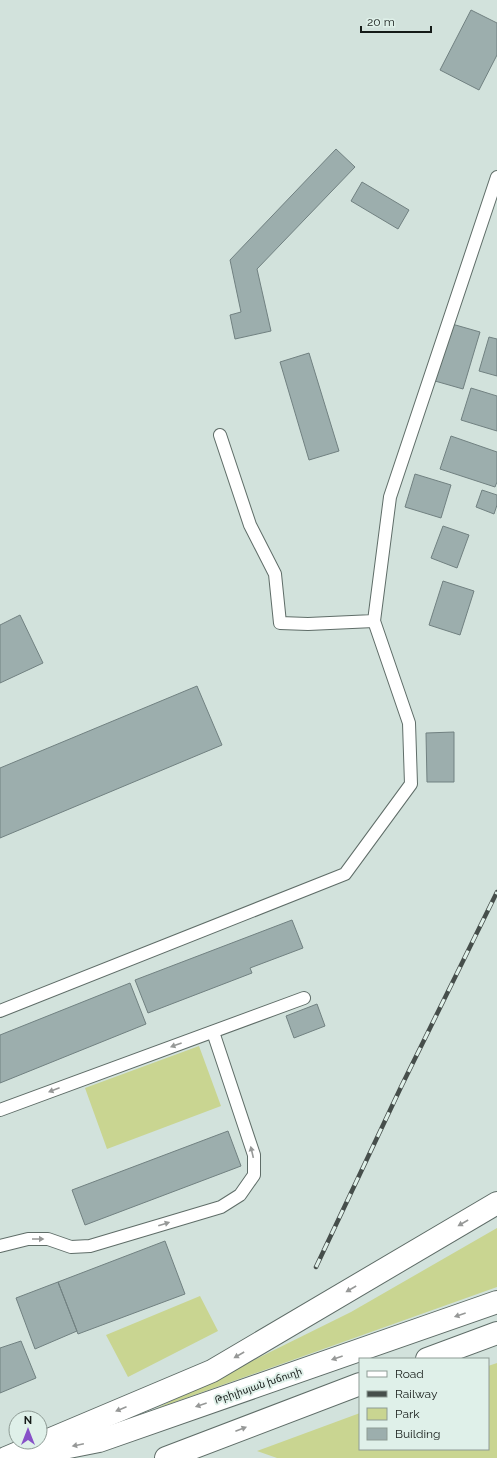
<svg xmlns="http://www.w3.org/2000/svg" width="497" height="1458" viewBox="0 0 497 1458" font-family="Raleway,'Noto Sans Armenian',sans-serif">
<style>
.green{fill:#c9d591}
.building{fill:#9caead;stroke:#718181}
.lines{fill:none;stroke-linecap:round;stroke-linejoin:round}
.service-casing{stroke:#5f6d68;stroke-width:14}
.primary-casing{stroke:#5f6d68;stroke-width:24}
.trunk-casing{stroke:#5f6d68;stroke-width:24}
.service{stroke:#fff;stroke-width:12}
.primary{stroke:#fff;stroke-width:22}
.trunk{stroke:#fff;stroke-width:22}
.rail-casing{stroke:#464e4b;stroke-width:4.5}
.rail{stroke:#dff0e9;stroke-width:3;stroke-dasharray:9;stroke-linecap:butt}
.oneway{fill:#969897}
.labels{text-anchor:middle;stroke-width:4;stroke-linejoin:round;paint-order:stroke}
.street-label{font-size:10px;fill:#151b18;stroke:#dff0e9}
</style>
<rect width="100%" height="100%" fill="#d2e2dc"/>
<path class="green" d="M199 1046 221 1106 107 1149 85 1088Z
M497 1228V1287L155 1409 351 1312Z
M200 1296 218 1331 128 1377 106 1335Z
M497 1363V1458H277L257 1451 360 1413V1449H488V1366Z"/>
<path class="building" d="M471 10 497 23V55L479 90 440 70Z
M336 149 355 167 257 269 271 331 235 339 230 315 241 312 230 260Z
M362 182 409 210 398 229 351 201Z
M452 324 480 332 463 389 435 381Z
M489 337 497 339V376L479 371Z
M309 353 339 451 309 460 280 362Z
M471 388 497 396V431L461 420Z
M451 436 497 452V482L495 487 440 469Z
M415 474 451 485 441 518 405 507Z
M482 490 497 495V505L494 514 476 507Z
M443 526 469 535 457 568 431 558Z
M443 581 474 591 460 635 429 625Z
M20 615 43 663 0 683V625Z
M197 686 222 745 0 838V768Z
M454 732V782H427L426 733Z
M292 920 303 948 250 968 252 973 148 1013 135 980Z
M130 983 146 1024 0 1083V1035Z
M317 1004 325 1026 294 1038 286 1016Z
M228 1131 241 1166 85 1225 72 1190Z
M165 1241 185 1294 78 1334 58 1282Z
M58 1282 77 1331 35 1349 16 1298Z
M21 1341 36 1378 0 1393V1348Z"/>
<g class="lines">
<defs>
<path id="service" d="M220 435 250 525 275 574 280 623 308 624 374 621
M0 1011 345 874 411 784 409 723 374 621 390 497 497 177
M0 1110 304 998
M0 1246 28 1239H48L71 1247 90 1246 221 1207 240 1195 254 1175V1155L213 1032"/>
<path id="primary" d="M427 1359 497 1333
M23 1456 99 1441 497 1302
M166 1458 360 1384"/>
<path id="trunk" d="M6 1458 212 1371 497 1203"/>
</defs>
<use href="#service" class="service-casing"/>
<use href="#primary" class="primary-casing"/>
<use href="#trunk" class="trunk-casing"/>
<use href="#service" class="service"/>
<use href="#primary" class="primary"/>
<use href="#trunk" class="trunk"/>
<defs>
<path id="rail" d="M316 1267 401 1087 497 892"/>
</defs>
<use href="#rail" class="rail-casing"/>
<use href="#rail" class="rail"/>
</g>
<defs><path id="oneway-solid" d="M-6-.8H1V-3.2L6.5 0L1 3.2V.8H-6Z"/></defs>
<g class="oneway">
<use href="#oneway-solid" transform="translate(176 1045) rotate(160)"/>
<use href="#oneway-solid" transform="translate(54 1090) rotate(159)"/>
<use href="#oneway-solid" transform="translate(252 1152) rotate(-103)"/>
<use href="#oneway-solid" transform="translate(463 1223) rotate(150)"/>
<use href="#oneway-solid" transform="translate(164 1224) rotate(-17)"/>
<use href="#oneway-solid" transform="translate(38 1239)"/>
<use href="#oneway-solid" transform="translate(351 1289) rotate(150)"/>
<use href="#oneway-solid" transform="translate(460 1315) rotate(161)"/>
<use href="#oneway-solid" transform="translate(239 1355) rotate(150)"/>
<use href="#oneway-solid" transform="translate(337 1358) rotate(161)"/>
<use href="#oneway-solid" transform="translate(201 1405) rotate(161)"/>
<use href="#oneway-solid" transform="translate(121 1409) rotate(157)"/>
<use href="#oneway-solid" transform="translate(241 1429) rotate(-21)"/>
<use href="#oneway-solid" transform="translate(78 1445) rotate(168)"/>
</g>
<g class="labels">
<g class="street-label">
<text transform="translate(258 1385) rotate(-19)" y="4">Թբիլիսյան խճուղի</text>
</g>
</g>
<rect x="359" y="1358" width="130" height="92" fill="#dff0e9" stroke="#8e9b95"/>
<rect x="367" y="1371" width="20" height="6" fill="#ffffff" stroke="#8e9b95"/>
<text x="395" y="1378" font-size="12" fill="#151b18">Road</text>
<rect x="367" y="1391" width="20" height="6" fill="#464e4b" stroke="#8e9b95"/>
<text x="395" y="1398" font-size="12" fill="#151b18">Railway</text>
<rect x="367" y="1408" width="20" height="12" fill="#c9d591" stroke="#8e9b95"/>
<text x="395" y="1418" font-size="12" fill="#151b18">Park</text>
<rect x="367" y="1428" width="20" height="12" fill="#9caead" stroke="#8e9b95"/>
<text x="395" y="1438" font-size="12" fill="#151b18">Building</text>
<g transform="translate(28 1430)"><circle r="19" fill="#dff0e9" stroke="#8e9b95"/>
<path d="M0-3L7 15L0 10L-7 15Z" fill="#8751c8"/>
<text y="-6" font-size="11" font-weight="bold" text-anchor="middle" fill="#151b18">N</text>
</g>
<path d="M361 26v6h70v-6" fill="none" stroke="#151b18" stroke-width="2"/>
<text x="367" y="26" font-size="12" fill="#151b18" stroke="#dff0e9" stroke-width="3" paint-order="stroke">20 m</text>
</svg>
